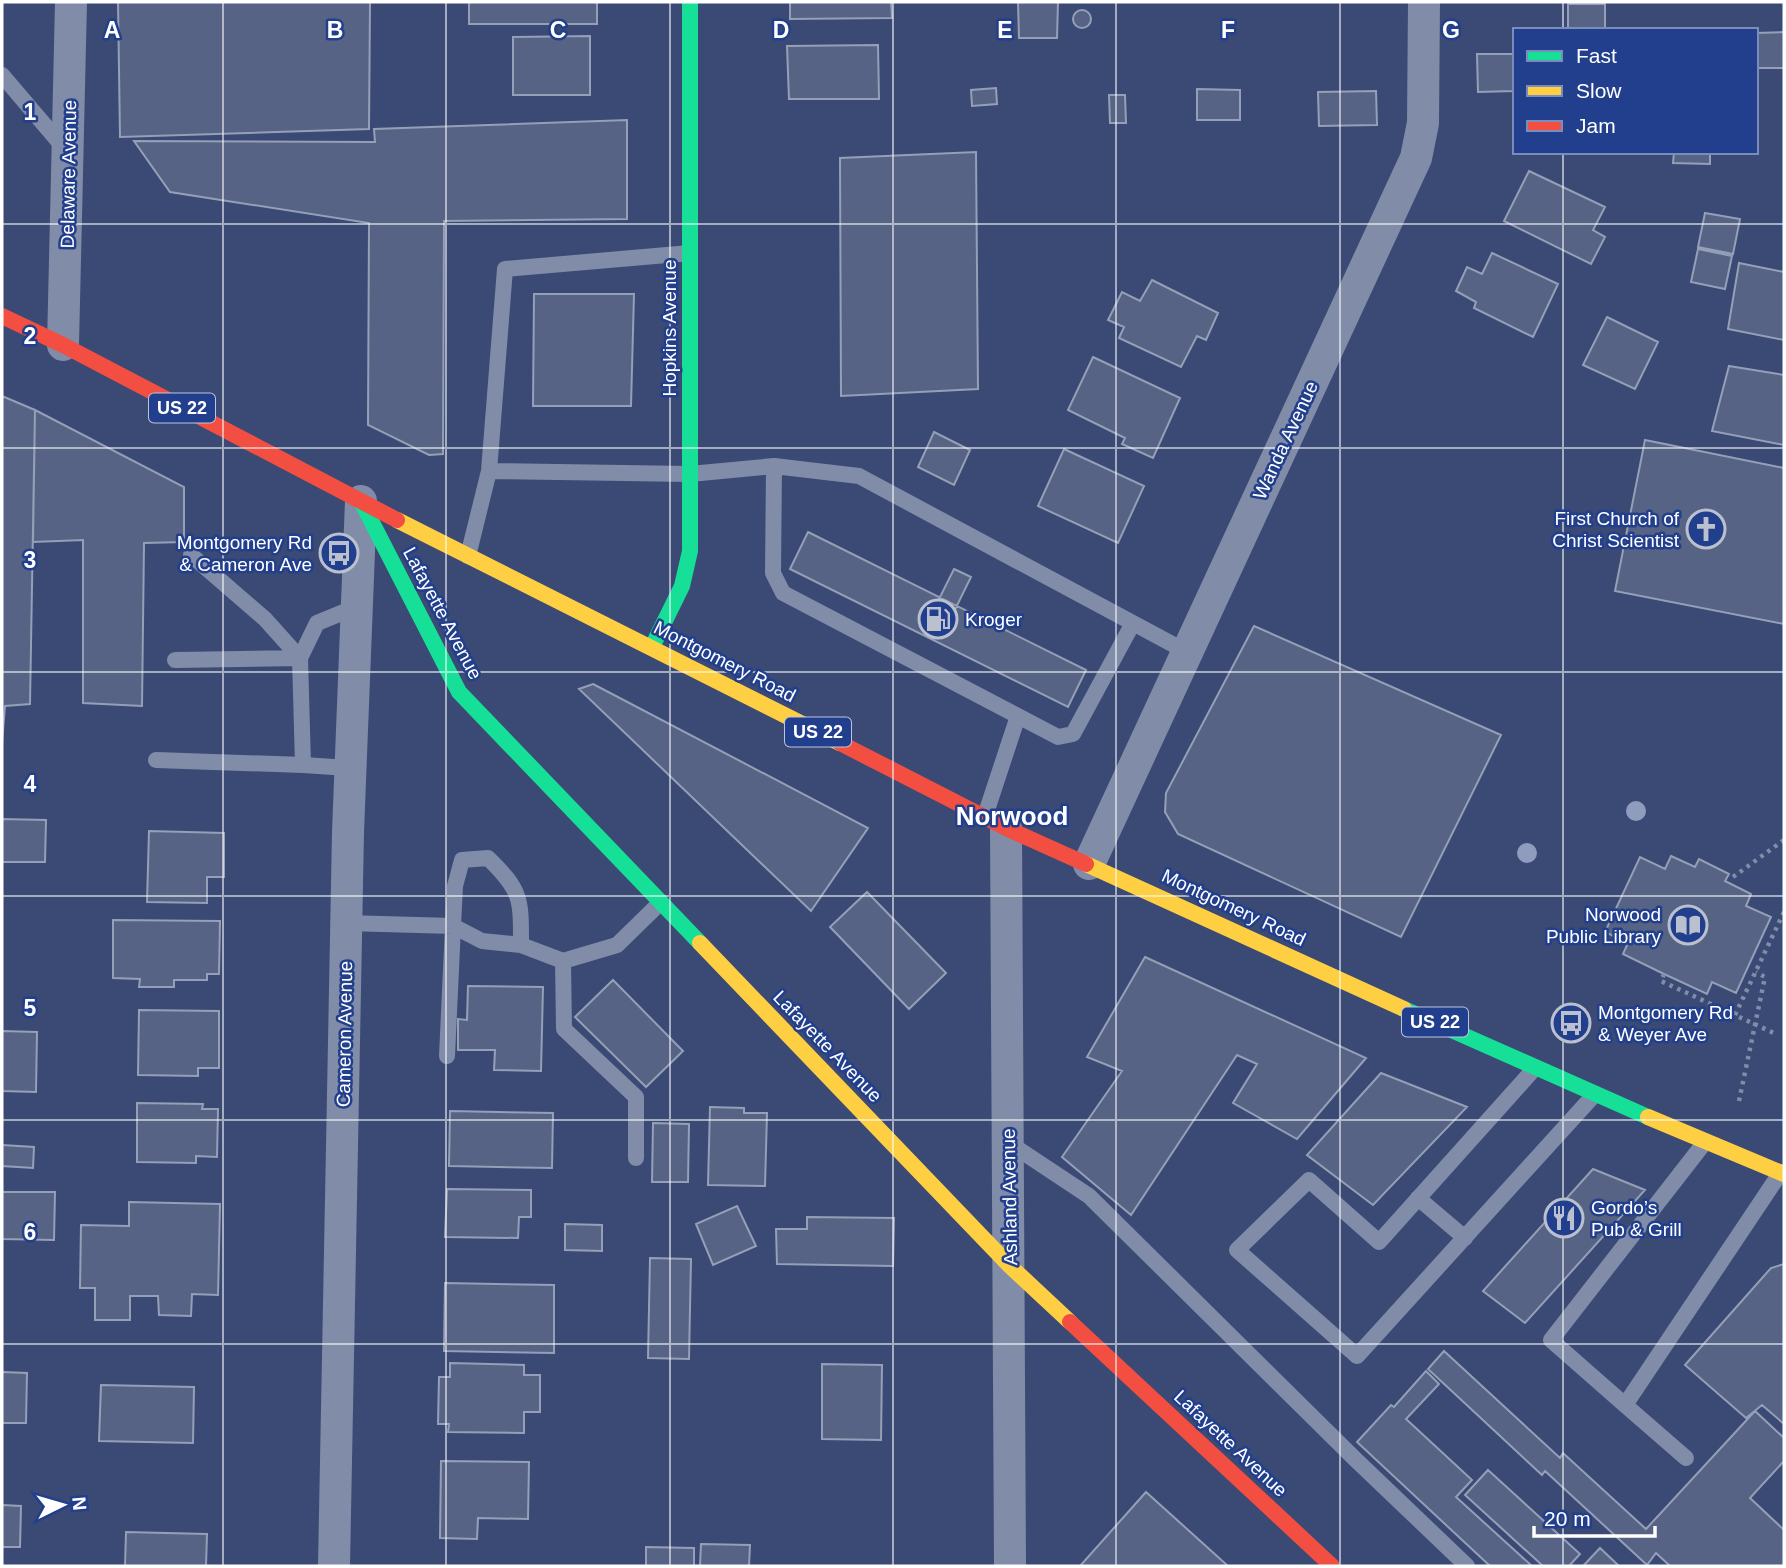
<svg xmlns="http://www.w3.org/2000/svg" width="1786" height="1568" viewBox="0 0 1786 1568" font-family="Helvetica,sans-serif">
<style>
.building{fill:#566384;stroke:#959fb7;stroke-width:2}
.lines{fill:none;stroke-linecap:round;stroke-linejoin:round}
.path{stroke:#818ca8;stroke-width:4.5;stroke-dasharray:3.5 5;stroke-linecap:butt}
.lane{stroke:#818ca8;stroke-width:16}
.street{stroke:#818ca8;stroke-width:32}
.fast{stroke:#16e098;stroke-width:16}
.slow{stroke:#ffcf43;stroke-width:16}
.jam{stroke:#f24e42;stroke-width:16}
.tree{fill:#8f9cbd}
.grid{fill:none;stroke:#fff;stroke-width:2;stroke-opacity:0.55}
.labels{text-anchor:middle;stroke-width:5;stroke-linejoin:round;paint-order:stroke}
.shield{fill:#223f8d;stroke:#bdc5dd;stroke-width:2}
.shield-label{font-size:18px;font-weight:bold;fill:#fff}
.street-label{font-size:19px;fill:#fff;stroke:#223f8d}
.poi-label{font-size:19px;fill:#fff;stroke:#223f8d;text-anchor:end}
.district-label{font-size:26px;font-weight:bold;fill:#fff;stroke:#223f8d}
.grid-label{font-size:23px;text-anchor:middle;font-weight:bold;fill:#fff;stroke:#223f8d;stroke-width:5;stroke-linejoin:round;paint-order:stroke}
</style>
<rect width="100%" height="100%" fill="#3a4a74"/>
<path class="building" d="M118 2H370L369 129 120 137Z
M469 2H597V24H469Z
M790 2H891L892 18 790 19Z
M1018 2H1058L1057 38H1019Z
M1568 4H1605V30H1568Z
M1073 19a9 9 0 1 1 18 0a9 9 0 1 1-18 0Z
M1784 32V68H1756V33Z
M590 36V95H513V37Z
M878 45 879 99H789L787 46Z
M1477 54H1514V91L1478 92Z
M996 88 997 104 972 106 971 90Z
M1197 89 1240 90V120H1197Z
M1376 91 1377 125 1319 126 1318 92Z
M1109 95H1125L1126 123H1110Z
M627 120V219L444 221 443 454 429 455 368 425 369 223 170 192 134 141 375 142 374 129Z
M976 152 978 389 841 396 840 158Z
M1674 152H1710V164L1673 163Z
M1529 171 1605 207 1593 230 1605 237 1591 264 1504 221Z
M1705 213 1740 219 1733 254 1698 247Z
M1698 249 1732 256 1725 289 1691 282Z
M1492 253 1558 284 1533 337 1474 308 1476 302 1456 291 1467 267 1482 274Z
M1739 263 1784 272V340L1728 329Z
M1152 280 1218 313 1206 340 1197 336 1181 367 1119 338 1124 327 1108 320 1122 292 1140 301Z
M534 294H634L631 406H533Z
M1607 317 1658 342 1635 389 1583 365Z
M1093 357 1180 398 1153 458 1122 444 1125 438 1068 410Z
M1729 366 1784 375V445L1712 431Z
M2 396 35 410 30 704 5 706 2 743Z
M35 410 184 487V542L144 543 142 706 83 703V540L33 542Z
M934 432 970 450 954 485 918 467Z
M1645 440 1784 468V624L1615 591Z
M1064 449 1144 486 1118 543 1038 506Z
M808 532 1086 670 1068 707 790 569Z
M954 569 971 577 946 628 929 619Z
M1254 626 1501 735 1401 937 1178 834 1165 812 1166 793Z
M593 684 868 828 811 911 579 689Z
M2 819 46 820 45 862H2Z
M149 831 224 833V877H207V903L147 902Z
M1671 856 1695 867 1699 859 1729 874 1725 881 1751 894 1746 906 1771 917 1736 993 1712 982 1707 994 1664 974 1623 954 1628 943 1605 932 1640 857 1665 869Z
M867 892 946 973 909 1009 830 927Z
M113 920 220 921 219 974H207V980H174V987H139L140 979 113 978Z
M1145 957 1366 1058 1297 1139 1233 1103 1257 1064 1237 1055 1131 1215 1062 1157 1122 1071 1087 1057Z
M613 980 683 1051 646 1087 575 1017Z
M468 986 543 987 541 1071 494 1070 495 1050H458V1019L467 1020Z
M139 1010 219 1011V1068H198V1076L138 1075Z
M2 1031 37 1032 36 1092 2 1091Z
M1381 1073 1467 1107 1373 1205 1307 1155Z
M137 1103 203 1104 202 1109H218L217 1157 196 1156V1163L137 1162Z
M710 1107 744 1108V1113H767L765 1186 708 1185Z
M450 1111 553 1113 552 1168 449 1166Z
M653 1123 689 1124 688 1182H652Z
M2 1145 34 1147 33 1168 2 1166Z
M1593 1169 1645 1190 1525 1323 1483 1291Z
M447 1189 531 1190V1217H519L518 1238 445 1237Z
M2 1192H55L54 1240 2 1239Z
M129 1202 220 1204 218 1295 192 1294 191 1316 159 1315 158 1296H130V1320H95V1288H80L81 1225 129 1226Z
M737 1206 756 1246 713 1265 696 1224Z
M807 1217 894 1218 893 1266 777 1264 776 1229H807Z
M565 1224 602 1225V1251L565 1250Z
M650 1258 691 1259 689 1359 648 1358Z
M1784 1264V1424L1762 1405 1746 1418 1685 1365 1771 1268Z
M445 1283 554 1285V1353L444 1351Z
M1444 1351 1560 1458 1563 1453 1646 1529 1755 1411 1784 1438V1461L1750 1498 1784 1530V1566H1670L1656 1553 1647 1565 1545 1471 1542 1475 1428 1369Z
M450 1363 524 1365V1375H540V1412H524V1433L448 1432 449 1424H438L439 1377H450Z
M822 1364 882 1365 881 1440 822 1439Z
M1426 1371 1439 1384 1406 1419 1472 1480 1456 1497 1532 1566H1490L1357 1442 1391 1405 1394 1407Z
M2 1372 27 1373 26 1423H2Z
M101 1385 194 1387 193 1443 99 1441Z
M441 1461 529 1462 528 1519 478 1518 477 1539 440 1538Z
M1488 1470 1580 1554 1569 1566H1543L1465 1495Z
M1146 1492 1228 1566H1080Z
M2 1505 21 1506 20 1547H2Z
M126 1532 207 1534 206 1566H125Z
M701 1544 750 1545 749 1566H700Z
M646 1547 694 1548V1566H646Z
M1600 1548 1619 1566H1583Z"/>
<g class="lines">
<path class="path" d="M1733 877 1784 840
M1664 974 1661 981 1776 1034
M1735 1015 1784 912
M1739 1101 1765 977 1756 972"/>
<path class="lane" d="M2 75 65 149
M774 466 773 573 783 593 1058 737 1073 734 1133 623
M489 471 690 474 774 466 859 476 1187 652
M468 556 489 471 505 269 690 253
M175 660 300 658 317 623 356 607
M156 760 303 765 300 658 265 619 191 555
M303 765 349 768
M985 816 1018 716
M346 923 453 926 455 886 462 860 488 858C522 891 521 899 521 945
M563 961 617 945 661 902
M447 1056 453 926 482 941 521 945 563 961 564 1029 636 1097V1158
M1535 1068 1379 1242 1309 1180 1237 1250 1357 1356 1595 1094
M1705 1142 1551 1340 1625 1405 1781 1172
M1009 1143 1089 1196 1355 1459 1467 1566
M1418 1198 1465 1238
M1625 1405 1686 1458"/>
<path class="street" d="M63 345 71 2
M1006 828 1010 1566
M1089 864 1416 158 1423 123 1424 2
M334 1566 348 832 361 501"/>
<path class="fast" d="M361 501 459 692 700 943
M652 647 682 586 690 551V2
M1404 1009 1648 1117"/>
<path class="slow" d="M397 520 840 743
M1086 864 1404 1009
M700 943 1010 1266 1070 1322
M1648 1117 1784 1174"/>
<path class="jam" d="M2 316 63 345 397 520
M840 743 1006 828 1086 864
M1070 1322 1332 1566"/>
</g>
<g class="tree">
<circle cx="1636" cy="811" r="10"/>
<circle cx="1527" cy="853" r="10"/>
</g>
<path class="grid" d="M223 2V1566M446 2V1566M670 2V1566M893 2V1566M1116 2V1566M1340 2V1566M1563 2V30M1563 152V1566M2 224H1784M2 448H1784M2 672H1784M2 896H1784M2 1120H1784M2 1344H1784"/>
<defs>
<symbol id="church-ring" viewBox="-11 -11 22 22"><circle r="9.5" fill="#223f8d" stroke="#bac0ce" stroke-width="1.5"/><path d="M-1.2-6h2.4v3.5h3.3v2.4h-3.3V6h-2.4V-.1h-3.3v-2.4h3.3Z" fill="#bac0ce"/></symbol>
<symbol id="bus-ring" viewBox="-11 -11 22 22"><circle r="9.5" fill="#223f8d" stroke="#bac0ce" stroke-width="1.5"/><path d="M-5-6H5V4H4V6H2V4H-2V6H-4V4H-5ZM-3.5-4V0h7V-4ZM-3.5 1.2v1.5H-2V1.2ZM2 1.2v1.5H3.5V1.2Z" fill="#bac0ce"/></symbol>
<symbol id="fuel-ring" viewBox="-11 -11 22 22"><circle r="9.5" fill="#223f8d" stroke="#bac0ce" stroke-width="1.5"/><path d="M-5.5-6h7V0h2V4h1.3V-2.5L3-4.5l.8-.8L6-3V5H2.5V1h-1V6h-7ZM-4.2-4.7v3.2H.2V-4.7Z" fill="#bac0ce"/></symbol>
<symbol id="library-ring" viewBox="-11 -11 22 22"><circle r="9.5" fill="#223f8d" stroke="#bac0ce" stroke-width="1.5"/><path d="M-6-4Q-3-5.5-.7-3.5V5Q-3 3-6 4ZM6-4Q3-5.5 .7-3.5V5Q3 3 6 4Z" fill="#bac0ce"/></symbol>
<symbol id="restaurant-ring" viewBox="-11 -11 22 22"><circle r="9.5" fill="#223f8d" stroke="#bac0ce" stroke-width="1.5"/><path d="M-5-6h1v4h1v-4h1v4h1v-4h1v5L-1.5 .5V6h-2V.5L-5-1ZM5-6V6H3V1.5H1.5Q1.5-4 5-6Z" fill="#bac0ce"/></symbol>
</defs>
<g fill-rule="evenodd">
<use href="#church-ring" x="1684" y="507" width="44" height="44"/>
<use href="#bus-ring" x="317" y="531" width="44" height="44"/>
<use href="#fuel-ring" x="916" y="597" width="44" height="44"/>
<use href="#library-ring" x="1666" y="903" width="44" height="44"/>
<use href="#bus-ring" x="1549" y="1001" width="44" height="44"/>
<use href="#restaurant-ring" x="1542" y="1196" width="44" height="44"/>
</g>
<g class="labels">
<g class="shield">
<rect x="149" y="393.5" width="66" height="29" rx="5"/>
<rect x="785" y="717.5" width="66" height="29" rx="5"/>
<rect x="1402" y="1007.5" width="66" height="29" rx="5"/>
</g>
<g class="shield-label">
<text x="182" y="414">US 22</text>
<text x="818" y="738">US 22</text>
<text x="1435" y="1028">US 22</text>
</g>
<g class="street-label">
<text transform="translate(68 174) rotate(-89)" y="7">Delaware Avenue</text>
<text transform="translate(669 328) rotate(-90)" y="7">Hopkins Avenue</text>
<text transform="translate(1285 440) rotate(-65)" y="7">Wanda Avenue</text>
<text transform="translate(443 613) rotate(62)" y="7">Lafayette Avenue</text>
<text transform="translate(725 661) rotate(27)" y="7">Montgomery Road</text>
<text transform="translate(1234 907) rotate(25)" y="7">Montgomery Road</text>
<text transform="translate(344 1034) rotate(-89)" y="7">Cameron Avenue</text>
<text transform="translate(828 1046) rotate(46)" y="7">Lafayette Avenue</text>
<text transform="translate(1009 1197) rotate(-91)" y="7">Ashland Avenue</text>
<text transform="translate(1231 1443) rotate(43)" y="7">Lafayette Avenue</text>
</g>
<g class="poi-label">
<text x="1679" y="525">First Church of<tspan x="1679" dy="22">Christ Scientist</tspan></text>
<text x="312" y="549">Montgomery Rd<tspan x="312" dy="22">&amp; Cameron Ave</tspan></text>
<text x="965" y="626" text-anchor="start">Kroger</text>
<text x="1661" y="921">Norwood<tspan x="1661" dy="22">Public Library</tspan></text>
<text x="1598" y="1019" text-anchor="start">Montgomery Rd<tspan x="1598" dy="22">&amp; Weyer Ave</tspan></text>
<text x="1591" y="1214" text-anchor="start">Gordo’s<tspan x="1591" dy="22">Pub &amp; Grill</tspan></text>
</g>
<g class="district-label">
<text x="1012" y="825">Norwood</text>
</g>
</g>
<g class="grid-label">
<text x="112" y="38">A</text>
<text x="335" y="38">B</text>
<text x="558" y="38">C</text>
<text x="781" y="38">D</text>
<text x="1005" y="38">E</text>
<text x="1228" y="38">F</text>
<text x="1451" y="38">G</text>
<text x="30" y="120">1</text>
<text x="30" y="344">2</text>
<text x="30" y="568">3</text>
<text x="30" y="792">4</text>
<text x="30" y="1016">5</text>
<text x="30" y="1240">6</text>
</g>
<rect width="1786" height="1568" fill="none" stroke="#ffffff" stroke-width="7"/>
<rect x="1513" y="28" width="245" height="126" fill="#223f8d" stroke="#7a8cbb" stroke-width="2"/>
<rect x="1527" y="51" width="35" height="10" fill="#16e098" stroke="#7a8cbb" stroke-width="2"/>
<text x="1576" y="63" font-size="21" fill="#ffffff">Fast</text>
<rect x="1527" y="86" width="35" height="10" fill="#ffcf43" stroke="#7a8cbb" stroke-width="2"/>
<text x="1576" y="98" font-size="21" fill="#ffffff">Slow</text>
<rect x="1527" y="121" width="35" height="10" fill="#f24e42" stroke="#7a8cbb" stroke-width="2"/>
<text x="1576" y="133" font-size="21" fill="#ffffff">Jam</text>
<g transform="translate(63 1505) rotate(85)" stroke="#223f8d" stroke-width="5" paint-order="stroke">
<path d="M0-5L12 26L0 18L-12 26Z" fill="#ffffff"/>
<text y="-10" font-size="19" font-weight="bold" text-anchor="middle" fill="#ffffff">N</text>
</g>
<path d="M1534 1526v10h121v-10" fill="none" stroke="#ffffff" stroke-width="3.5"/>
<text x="1544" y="1526" font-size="21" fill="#ffffff" stroke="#223f8d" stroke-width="5" paint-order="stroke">20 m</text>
</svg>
